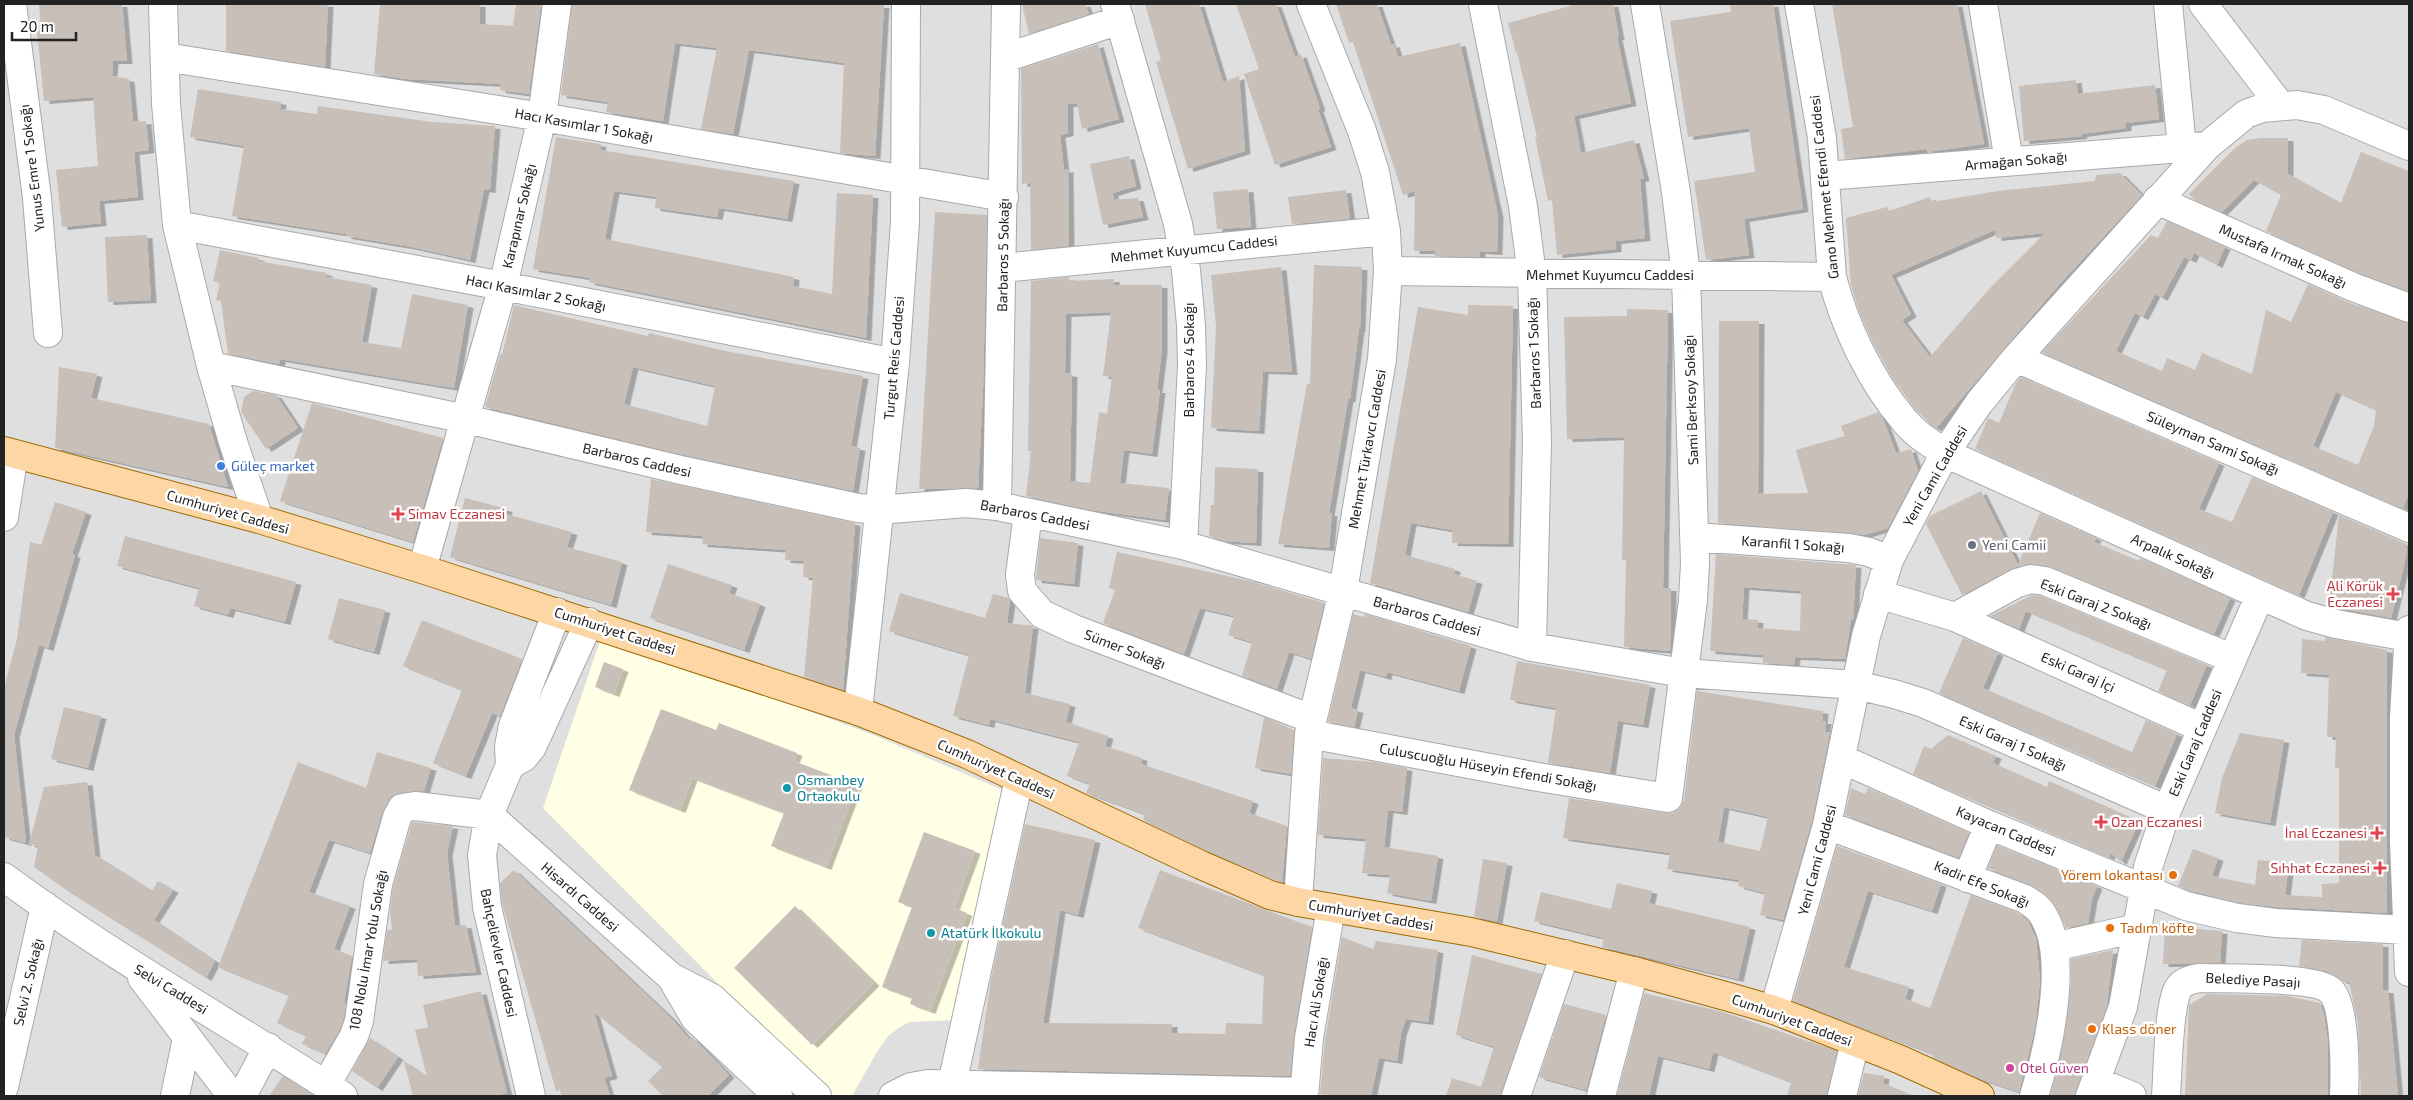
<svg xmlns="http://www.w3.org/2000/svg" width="2413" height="1100" viewBox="0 0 2413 1100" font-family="'Exo 2',sans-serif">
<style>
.residential{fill:#e0dfdf}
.education{fill:#ffffe5}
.building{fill:#c7bfb8;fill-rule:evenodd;filter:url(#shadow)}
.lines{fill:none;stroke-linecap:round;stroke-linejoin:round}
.minor-casing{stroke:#a9a9a9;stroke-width:30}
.major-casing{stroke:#a06b00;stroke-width:30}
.minor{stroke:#fff;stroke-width:28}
.major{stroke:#fcd6a4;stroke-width:28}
.shop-dot{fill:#3f7fe0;stroke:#fff;stroke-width:2}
.health-dot{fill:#e0444e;stroke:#fff;stroke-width:2}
.worship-dot{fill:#6b7280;stroke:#fff;stroke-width:2}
.culture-dot{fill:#0f9aa8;stroke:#fff;stroke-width:2}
.food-dot{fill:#e8710a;stroke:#fff;stroke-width:2}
.hotel-dot{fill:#d1479c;stroke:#fff;stroke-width:2}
.labels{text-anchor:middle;stroke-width:5;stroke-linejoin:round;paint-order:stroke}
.street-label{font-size:14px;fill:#222;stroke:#fff}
.shop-label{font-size:14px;fill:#366cbe;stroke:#fff;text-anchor:start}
.health-label{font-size:14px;fill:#be3a42;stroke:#fff;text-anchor:end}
.worship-label{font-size:14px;fill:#5b616d;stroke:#fff;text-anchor:start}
.culture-label{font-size:14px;fill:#0d838f;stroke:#fff;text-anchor:start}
.food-label{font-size:14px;fill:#c56008;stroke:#fff;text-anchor:start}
.hotel-label{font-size:14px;fill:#b23c85;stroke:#fff;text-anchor:start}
</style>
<defs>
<filter id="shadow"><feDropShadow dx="5.5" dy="3" stdDeviation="0" flood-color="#0004"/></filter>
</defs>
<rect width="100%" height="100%" fill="#f2efe9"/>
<path class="residential" d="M4 4H2409V1096H4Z"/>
<path class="education" d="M600 641 750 689 876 736 1005 791 956 1020 910 1022 902 1026 889 1035 878 1050 852 1096H830L543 808Z"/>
<path class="building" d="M39 4H122L127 61H113L112 76 129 79 133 122 146 121 149 150 134 152 138 197 99 201 101 223 62 227 56 170 98 166 93 97 44 101 37 31 41 30Z
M226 4H328L325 67 226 51Z
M380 4H480V24L513 26 516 4H541L529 94 500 90 501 84 406 79 374 74Z
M572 4 884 5 875 156 840 153 844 63 749 50 733 134 701 129 717 48 675 43 663 121 606 112 608 102 561 95Z
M1022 4H1085L1089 14 1029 34Z
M1145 4H1199L1223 82 1239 76 1245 151 1188 169 1156 62 1161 60Z
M1236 4H1276L1295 57 1301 54 1320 108 1318 109 1331 147 1275 165 1244 74 1259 69Z
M1336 4H1377L1391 45 1394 44 1398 57 1460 43 1498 215 1497 252 1480 251V257L1435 256V251H1414L1415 191 1403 195 1353 42 1349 43Z
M1569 4H1613L1619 37H1617L1631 103 1574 116 1581 153 1634 140 1644 178 1640 179 1645 238 1616 241V249L1557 255 1552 200 1548 201 1535 137H1537L1517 52 1516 53 1508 23 1570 6Z
M1730 4H1773L1803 209 1744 219 1749 255 1706 260 1694 181 1755 172 1749 128 1688 137 1670 21 1731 12Z
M1832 4H1957L1984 144 1927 152V149L1845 159 1841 129 1853 127Z
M1098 44 1119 119 1082 129 1077 104H1068V133L1060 135 1064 170 1068 169 1069 246 1031 250 1030 183 1022 184 1021 69Z
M2076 80 2078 94 2155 85 2159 119 2126 123V128L2081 134 2082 136 2024 141 2019 86Z
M198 89 281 102 280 109 317 114 318 106 432 122 495 126 490 190 484 189 470 260 412 247 346 236V234L232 216 244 146 190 137Z
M556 137 601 144 600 150 794 181 787 219 719 208 717 217 655 208 656 197 614 191 605 239 794 277 793 286 832 294 837 193 873 195 866 338 589 282 590 278 533 269Z
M2261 138H2288V174L2341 203 2361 152 2409 171V291L2359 273 2266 231 2281 195 2254 180 2222 212 2195 200 2189 194 2236 147 2247 140Z
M1129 156 1136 186 1113 193 1114 200 1138 198 1143 217 1103 225 1090 164Z
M2120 173 2142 195 2057 287 1936 428 1932 426 1916 410 1893 379 1874 345 1860 314 1851 285 1846 218 1887 207 1889 211 1930 197 1932 202 1998 191 2095 181 2096 175ZM1995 230 1996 238 2045 233 1990 288 1930 357 1902 320 1911 314 1891 275Z
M1248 189 1251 227 1217 229 1213 192Z
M1346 190 1350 219 1292 224 1288 197Z
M935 212 987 215 983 388 978 488 919 489Z
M2167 221 2225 247 2217 265 2194 253 2191 260 2184 257 2162 298 2155 294 2143 317 2135 313 2116 351 2162 371 2167 358 2195 370 2202 353 2252 374 2266 310 2291 322 2308 284 2347 302 2409 323V493L2403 508 2042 352 2151 235 2158 238ZM2336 392 2376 410 2374 426 2358 465 2313 446Z
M147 235 151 300 108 302 105 237Z
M220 250 259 258 258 261 327 273 326 277 372 285 362 342 401 348 412 294 468 305 454 388 280 359 279 364 228 354 221 301 216 300 220 283 213 281Z
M1314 265 1362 267 1360 329H1359L1350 399H1348L1329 513H1332L1329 548 1278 544 1307 384H1310Z
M1281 267 1292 372 1263 371 1259 431 1211 428 1216 326 1211 275Z
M1069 277V281L1114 279V285H1162V350L1157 390H1160L1152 454 1124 450 1120 483 1169 488 1165 520 1091 510 1026 496 1031 451H1028L1031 281ZM1111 312 1103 376 1112 377 1107 414 1099 412 1090 483 1070 481 1072 374 1065 373 1066 314Z
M514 305 648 336 649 333 725 351 863 376 851 446 860 448 853 491 684 455 485 407 500 354 502 355ZM633 367 715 386 707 426 624 404Z
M1468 305 1513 306 1508 544 1452 543V530L1411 523 1405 555 1455 569 1454 574 1477 581 1468 612 1370 583 1418 307 1468 315Z
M1627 309 1668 310 1663 588H1671L1670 651 1624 647 1626 560H1622L1624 437 1567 439 1564 317 1627 316Z
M1719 321H1759L1758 494 1808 493 1796 450 1845 436 1841 426 1878 412 1883 419 1896 453 1911 449 1918 471 1888 528 1864 535 1718 523Z
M59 367 97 374 91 398 209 424 228 487 55 448Z
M2021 377 2219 463 2199 509 2232 522 2252 477 2333 512 2299 595 1975 449 1988 418 1999 423 2016 383Z
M253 391 276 395 298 428 266 449 241 412 244 397Z
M312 403 443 438 413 542 280 501Z
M1215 467 1258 469 1256 543 1224 541 1209 536 1211 505H1214Z
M651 479 855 523 843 690 804 677 813 578 803 577 804 561 785 560 786 550 702 544 703 536 646 532Z
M1981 491 2018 565 2040 513 2096 538 2094 542 2139 561 2140 558 2230 598 2214 634 2047 566 2027 564 2013 568 1962 595 1926 524 1930 516Z
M465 498 507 509 506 514 572 532 567 547 622 562 611 605 450 557Z
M55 502 86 512 72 554 75 555 48 648 39 645 14 735 26 843 4 837V688L17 639 30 542 41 545Z
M2339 515 2406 544 2407 551 2402 574 2391 618 2329 606Z
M125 536 296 582 285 622 230 608 228 615 194 606 199 588 117 566Z
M1040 538 1078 543 1074 584 1036 580Z
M1117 552 1250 581 1324 603 1311 659 1289 652 1277 689 1242 676 1252 642 1228 635 1234 616 1200 608 1184 654 1103 623 1115 590 1109 588Z
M1716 554 1856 565 1853 620H1851L1845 659 1795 657 1794 665 1763 663V655L1710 651ZM1744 587 1801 591 1800 631 1757 628 1758 620 1742 619Z
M668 564 732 585 729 593 760 604 744 650 650 618Z
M900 593 985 618 993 594 1009 598 1010 601 1007 623 1033 626 1025 693 1070 704 1066 722 1108 736 1105 746 1142 758 1141 764 1253 801 1249 813 1287 826 1282 882 1207 851 1143 820 1145 814 1086 793 1090 784 1067 776 1079 742 990 719 989 725 953 716 969 655 889 631Z
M2032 595 2041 596 2207 665 2190 705 2158 691 2167 670 2026 611 2019 629 1990 616Z
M339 598 385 610 374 652 328 639Z
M1353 614 1364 617 1365 614 1471 646 1459 691 1387 672 1386 677 1360 670 1351 708 1358 710 1354 727 1328 722Z
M422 620 522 659 500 716 492 713 466 776 433 763 462 690 403 666Z
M2325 637 2387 650V913L2277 907 2240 903 2191 891 2178 886 2193 849 2218 858 2212 876 2255 885 2258 860 2289 863 2285 895 2322 897V884L2339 883V768H2335L2336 737H2327L2329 675 2301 673 2302 639 2325 641Z
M1963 638 1998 653 1983 688 2132 752 2146 720 2177 734 2155 786 1939 693Z
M1517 661 1650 685 1643 725 1618 721 1610 773 1548 763 1556 708 1510 700Z
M604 662 623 669 614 694 595 687Z
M1697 691 1823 711 1822 721H1826L1825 732H1830L1812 821 1783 920 1760 915 1765 893 1738 886 1739 880 1667 869 1670 853 1563 838 1569 798 1666 813H1673L1680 808 1684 800ZM1724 807 1768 817 1760 851 1718 842Z
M64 707 101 716 88 768 51 759Z
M661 709 716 730 719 723 797 753 794 761 857 785 826 867 771 846 784 813 692 778 680 810 629 790Z
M1264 717 1294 730 1291 774 1255 768Z
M2240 733 2284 740 2270 823 2215 813 2222 778Z
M1948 735 1996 756 1993 763 2047 787 2049 781 2139 821 2121 862 2111 853 2109 857 1913 774 1924 746 1931 749Z
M377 752 431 768 424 791 400 793 389 800 382 813 370 853 329 840 309 892 350 906 334 949 352 956 344 1003 346 1004 344 1017 340 1030 325 1054 302 1044 306 1036 277 1023 289 995 218 967 298 762 366 788Z
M1323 758 1373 762 1407 768 1402 812 1388 810 1384 847 1438 856 1431 901 1387 893 1390 875 1362 873 1366 839 1318 835Z
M87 782 95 855 152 891 158 881 173 890 154 920 215 961 206 978 72 894 34 867 38 846 29 844 44 787Z
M1851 788 1865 794 1868 788 1969 833 1959 858 1845 815Z
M412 822 453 826 447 853 455 926 466 925 476 972 418 976 417 959 383 961 387 930H392L390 911 393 887Z
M1025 824 1095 840 1078 915 1060 910 1043 1023 1172 1024V1033L1225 1034 1226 1023 1262 1024 1264 975 1138 928 1160 870 1312 927 1294 1035 1290 1076 978 1069 991 979Z
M924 832 975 851 954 908 967 913 930 1011 910 1004 912 998 882 987 912 907 898 902Z
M1997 845 2097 886 2092 899 2088 923 2066 928 2055 905 2043 892 2030 884 1988 868Z
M1837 846 1941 884 1932 911 1868 891 1844 967 1909 987 1905 999 1930 1008 1971 895 2018 913 2028 921 2036 939 2040 980 2035 1028 2019 1092 1980 1079 1932 1057 1933 1054 1793 1001Z
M1483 859 1507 863 1497 921 1474 917Z
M514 870 671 1018 690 1040 692 1037 729 1075 708 1096H663L648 1081 662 1067 594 1012 612 1076 604 1078 610 1096H562L560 1090 556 1091 502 903 500 883Z
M1617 883 1652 891 1649 903 1750 927 1738 979 1602 947 1604 938 1534 921 1541 892 1611 909Z
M795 906 874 983 812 1045 734 968Z
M2165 926 2222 931 2220 963 2163 964Z
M1342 937 1373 949 1376 941 1438 950 1428 1022 1406 1019 1401 1033 1397 1061 1379 1058 1371 1096H1332L1320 1094 1325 1040Z
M2302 940 2383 944V990H2388L2398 1096H2361L2358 1024 2349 982H2344L2326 971 2299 966Z
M2113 950 2107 1006 2075 1096H2050L2065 1033 2071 982V959Z
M1472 955 1542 974 1501 1096H1446L1452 1078 1481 1087 1494 1047 1456 1035Z
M481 991 507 1093 494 1096H413L404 1061 427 1077 415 1030 428 1027 423 1005Z
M1644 993 1723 1012 1837 1051 1827 1096H1787L1791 1082 1713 1052 1709 1069 1658 1056 1649 1096H1617Z
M2207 994 2288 996 2320 1003 2324 1015 2328 1043V1096H2185L2189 1005Z
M1564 1004 1606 1015 1586 1090 1539 1077Z
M370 1038 398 1057 377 1088 352 1071Z
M1864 1073 1884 1076 1883 1083 1914 1096H1858Z
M283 1076 292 1082 314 1096H269Z"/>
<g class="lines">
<defs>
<path id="minor" d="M12 4 37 198 48 333
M163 4 166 104 177 225 211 366 233 442 259 519
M1115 4 1178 224 1186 270 1191 325 1192 365 1183 545
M1483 4 1523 206 1532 275 1537 441 1532 647
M1799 4 1822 138 1832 277C1845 327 1870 380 1904 420 1915 434 1930 443 1945 453L2260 595 2307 616 2336 624 2408 637
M1983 4 2009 161
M2168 4 2182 147
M2203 4 2280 105
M165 57 542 117 1004 197
M1005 58 1120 20
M1825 176 2207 146
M2157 200 2353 287 2409 308
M177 225 503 286 895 363
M1002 268 1386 231
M1388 271 1832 277
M2016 358 2409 528
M211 366 466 419 681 470 858 508 878 510 966 503 997 506 1183 545 1532 647 1683 673 1856 685 1894 694 1923 703 2167 810
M997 506 1006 4
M1028 513 1020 575 1022 591 1042 614 1074 629 1312 719
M4 517 14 454
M1695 537 1849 548 1869 552 1889 560
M422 569 503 286 542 117 557 4
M1878 594 1955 617 2017 583 2031 579 2045 581 2231 658
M1955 617 2202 728
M2409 630 2404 718V841L2409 972
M858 711 895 363 905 222 906 4
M1309 734 1538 777 1668 798 1693 600 1695 563 1686 275 1676 192 1645 4
M1842 759 1989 825 2186 906 2237 918 2276 923 2408 930
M510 765 524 757 532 747 589 622
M1827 825 2025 899C2033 904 2040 908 2044 917 2069 959 2048 1052 2034 1096
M4 877C112 957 230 1023 343 1096
M1967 878 1989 825
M1298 902 1309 734 1343 591 1382 359 1388 271 1386 231 1375 172 1362 131 1311 4
M2054 947 2137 928
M671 977 695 1018 778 1096
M142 978 232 1096
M1774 1010 1827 825 1866 636 1889 560 1945 453 1979 403 2016 358 2207 146 2246 114 2262 108 2297 105 2324 110 2409 146
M2096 1081 2132 1096
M952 1084 1019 779
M326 1085 354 1036 359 1021 378 884 397 817 402 808 415 806 489 815 671 977 712 998 817 1096
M4 1087 45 906
M175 1096 187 1038
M242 1096 268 1047
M531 1096 487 907 482 855 489 815 510 765 509 746 513 726 557 612
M893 1096 911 1087 928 1084 1304 1092
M1304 1096 1309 1038 1331 908
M1516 1096 1565 954
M1601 1096 1634 971
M1842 1096 1855 1042
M2090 1096 2123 1007 2148 867 2167 810 2260 595
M2166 1096C2168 1070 2168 1013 2177 991 2181 982 2191 979 2200 978 2224 979 2316 976 2331 991 2346 1007 2345 1075 2344 1096"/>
<path id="major" d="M4 451 259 519 422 569 858 711 967 754 1201 865 1270 895 1298 902 1471 932 1634 971 1729 997 1774 1010 1901 1060 1980 1096"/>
</defs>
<use href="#minor" class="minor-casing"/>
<use href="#major" class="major-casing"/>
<use href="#minor" class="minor"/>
<use href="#major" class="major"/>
</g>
<circle class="shop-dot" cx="221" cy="466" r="5"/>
<g class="health-dot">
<path d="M395.5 506.5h5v5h5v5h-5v5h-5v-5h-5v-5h5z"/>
<path d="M2390.5 586.5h5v5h5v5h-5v5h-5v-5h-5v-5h5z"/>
<path d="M2098.5 814.5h5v5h5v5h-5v5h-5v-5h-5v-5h5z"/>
<path d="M2374.5 825.5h5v5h5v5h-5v5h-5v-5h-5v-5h5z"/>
<path d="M2377.5 860.5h5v5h5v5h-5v5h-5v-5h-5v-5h5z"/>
</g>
<circle class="worship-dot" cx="1972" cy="545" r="5"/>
<g class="culture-dot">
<circle cx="787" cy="788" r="5"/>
<circle cx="931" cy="933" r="5"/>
</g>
<g class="food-dot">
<circle cx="2173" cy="875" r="5"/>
<circle cx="2110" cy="928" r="5"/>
<circle cx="2092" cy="1029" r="5"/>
</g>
<circle class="hotel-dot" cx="2010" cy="1068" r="5"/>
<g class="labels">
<g class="street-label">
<text transform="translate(584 125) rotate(10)" y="5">Hacı Kasımlar 1 Sokağı</text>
<text transform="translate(2016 161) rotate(-5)" y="5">Armağan Sokağı</text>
<text transform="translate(32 168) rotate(-97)" y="5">Yunus Emre 1 Sokağı</text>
<text transform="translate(1824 187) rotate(-96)" y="5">Gano Mehmet Efendi Caddesi</text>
<text transform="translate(519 216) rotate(-77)" y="5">Karapınar Sokağı</text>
<text transform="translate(1194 249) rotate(-6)" y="5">Mehmet Kuyumcu Caddesi</text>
<text transform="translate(1003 255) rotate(-89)" y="5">Barbaros 5 Sokağı</text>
<text transform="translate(2283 256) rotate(24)" y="5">Mustafa Irmak Sokağı</text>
<text x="1610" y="280">Mehmet Kuyumcu Caddesi</text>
<text transform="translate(536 293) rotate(11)" y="5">Hacı Kasımlar 2 Sokağı</text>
<text transform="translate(1534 353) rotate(-92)" y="5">Barbaros 1 Sokağı</text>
<text transform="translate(894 358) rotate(-85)" y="5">Turgut Reis Caddesi</text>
<text transform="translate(1189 360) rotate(-90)" y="5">Barbaros 4 Sokağı</text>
<text transform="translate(1691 400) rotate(-92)" y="5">Sami Berksoy Sokağı</text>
<text transform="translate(2213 443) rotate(23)" y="5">Süleyman Sami Sokağı</text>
<text transform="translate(1367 449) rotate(-80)" y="5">Mehmet Türkavcı Caddesi</text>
<text transform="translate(637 460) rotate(13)" y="5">Barbaros Caddesi</text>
<text transform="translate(1935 476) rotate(-60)" y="5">Yeni Cami Caddesi</text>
<text transform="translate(228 512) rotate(16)" y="5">Cumhuriyet Caddesi</text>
<text transform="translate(1035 515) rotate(11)" y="5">Barbaros Caddesi</text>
<text transform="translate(1793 544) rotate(4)" y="5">Karanfil 1 Sokağı</text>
<text transform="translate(2173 556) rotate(24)" y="5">Arpalık Sokağı</text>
<text transform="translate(2096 604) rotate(21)" y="5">Eski Garaj 2 Sokağı</text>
<text transform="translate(1427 616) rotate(16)" y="5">Barbaros Caddesi</text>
<text transform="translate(615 631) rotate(18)" y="5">Cumhuriyet Caddesi</text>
<text transform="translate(1125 649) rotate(21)" y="5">Sümer Sokağı</text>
<text transform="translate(2078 672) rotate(24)" y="5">Eski Garaj İçi</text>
<text transform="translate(2013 743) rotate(24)" y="5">Eski Garaj 1 Sokağı</text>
<text transform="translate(2195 743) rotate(-67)" y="5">Eski Garaj Caddesi</text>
<text transform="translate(1488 767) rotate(10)" y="5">Culuscuoğlu Hüseyin Efendi Sokağı</text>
<text transform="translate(996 769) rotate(24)" y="5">Cumhuriyet Caddesi</text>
<text transform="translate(2006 831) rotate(23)" y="5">Kayacan Caddesi</text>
<text transform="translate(1817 860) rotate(-75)" y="5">Yeni Cami Caddesi</text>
<text transform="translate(1982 884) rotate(22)" y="5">Kadir Efe Sokağı</text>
<text transform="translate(580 897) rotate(41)" y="5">Hisardı Caddesi</text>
<text transform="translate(1371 915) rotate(10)" y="5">Cumhuriyet Caddesi</text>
<text transform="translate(368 950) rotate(-80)" y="5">108 Nolu İmar Yolu Sokağı</text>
<text transform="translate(499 953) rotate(78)" y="5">Bahçelievler Caddesi</text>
<text transform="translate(2253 980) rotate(3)" y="5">Belediye Pasajı</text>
<text transform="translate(28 982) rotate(-77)" y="5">Selvi 2. Sokağı</text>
<text transform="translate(171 989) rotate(31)" y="5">Selvi Caddesi</text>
<text transform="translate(1316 1002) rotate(-81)" y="5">Hacı Ali Sokağı</text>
<text transform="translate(1792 1020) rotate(20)" y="5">Cumhuriyet Caddesi</text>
</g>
<g class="shop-label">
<text x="231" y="471">Güleç market</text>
</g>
<g class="health-label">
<text x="408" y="519" text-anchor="start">Simav Eczanesi</text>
<text x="2383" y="591">Ali Körük<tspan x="2383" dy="16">Eczanesi</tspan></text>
<text x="2111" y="827" text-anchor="start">Ozan Eczanesi</text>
<text x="2367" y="838">İnal Eczanesi</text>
<text x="2370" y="873">Sıhhat Eczanesi</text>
</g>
<g class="worship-label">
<text x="1982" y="550">Yeni Camii</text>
</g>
<g class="culture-label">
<text x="797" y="785">Osmanbey<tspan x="797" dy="16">Ortaokulu</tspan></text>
<text x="941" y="938">Atatürk İlkokulu</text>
</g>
<g class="food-label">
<text x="2163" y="880" text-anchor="end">Yörem lokantası</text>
<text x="2120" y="933">Tadım köfte</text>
<text x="2102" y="1034">Klass döner</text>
</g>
<g class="hotel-label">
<text x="2020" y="1073">Otel Güven</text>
</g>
</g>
<rect width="2413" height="1100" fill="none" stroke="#222222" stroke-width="10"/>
<path d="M12 32v8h64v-8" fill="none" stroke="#222222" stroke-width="2.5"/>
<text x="20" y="32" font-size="15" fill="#222222" stroke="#ffffff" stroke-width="4" paint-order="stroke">20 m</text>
</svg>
